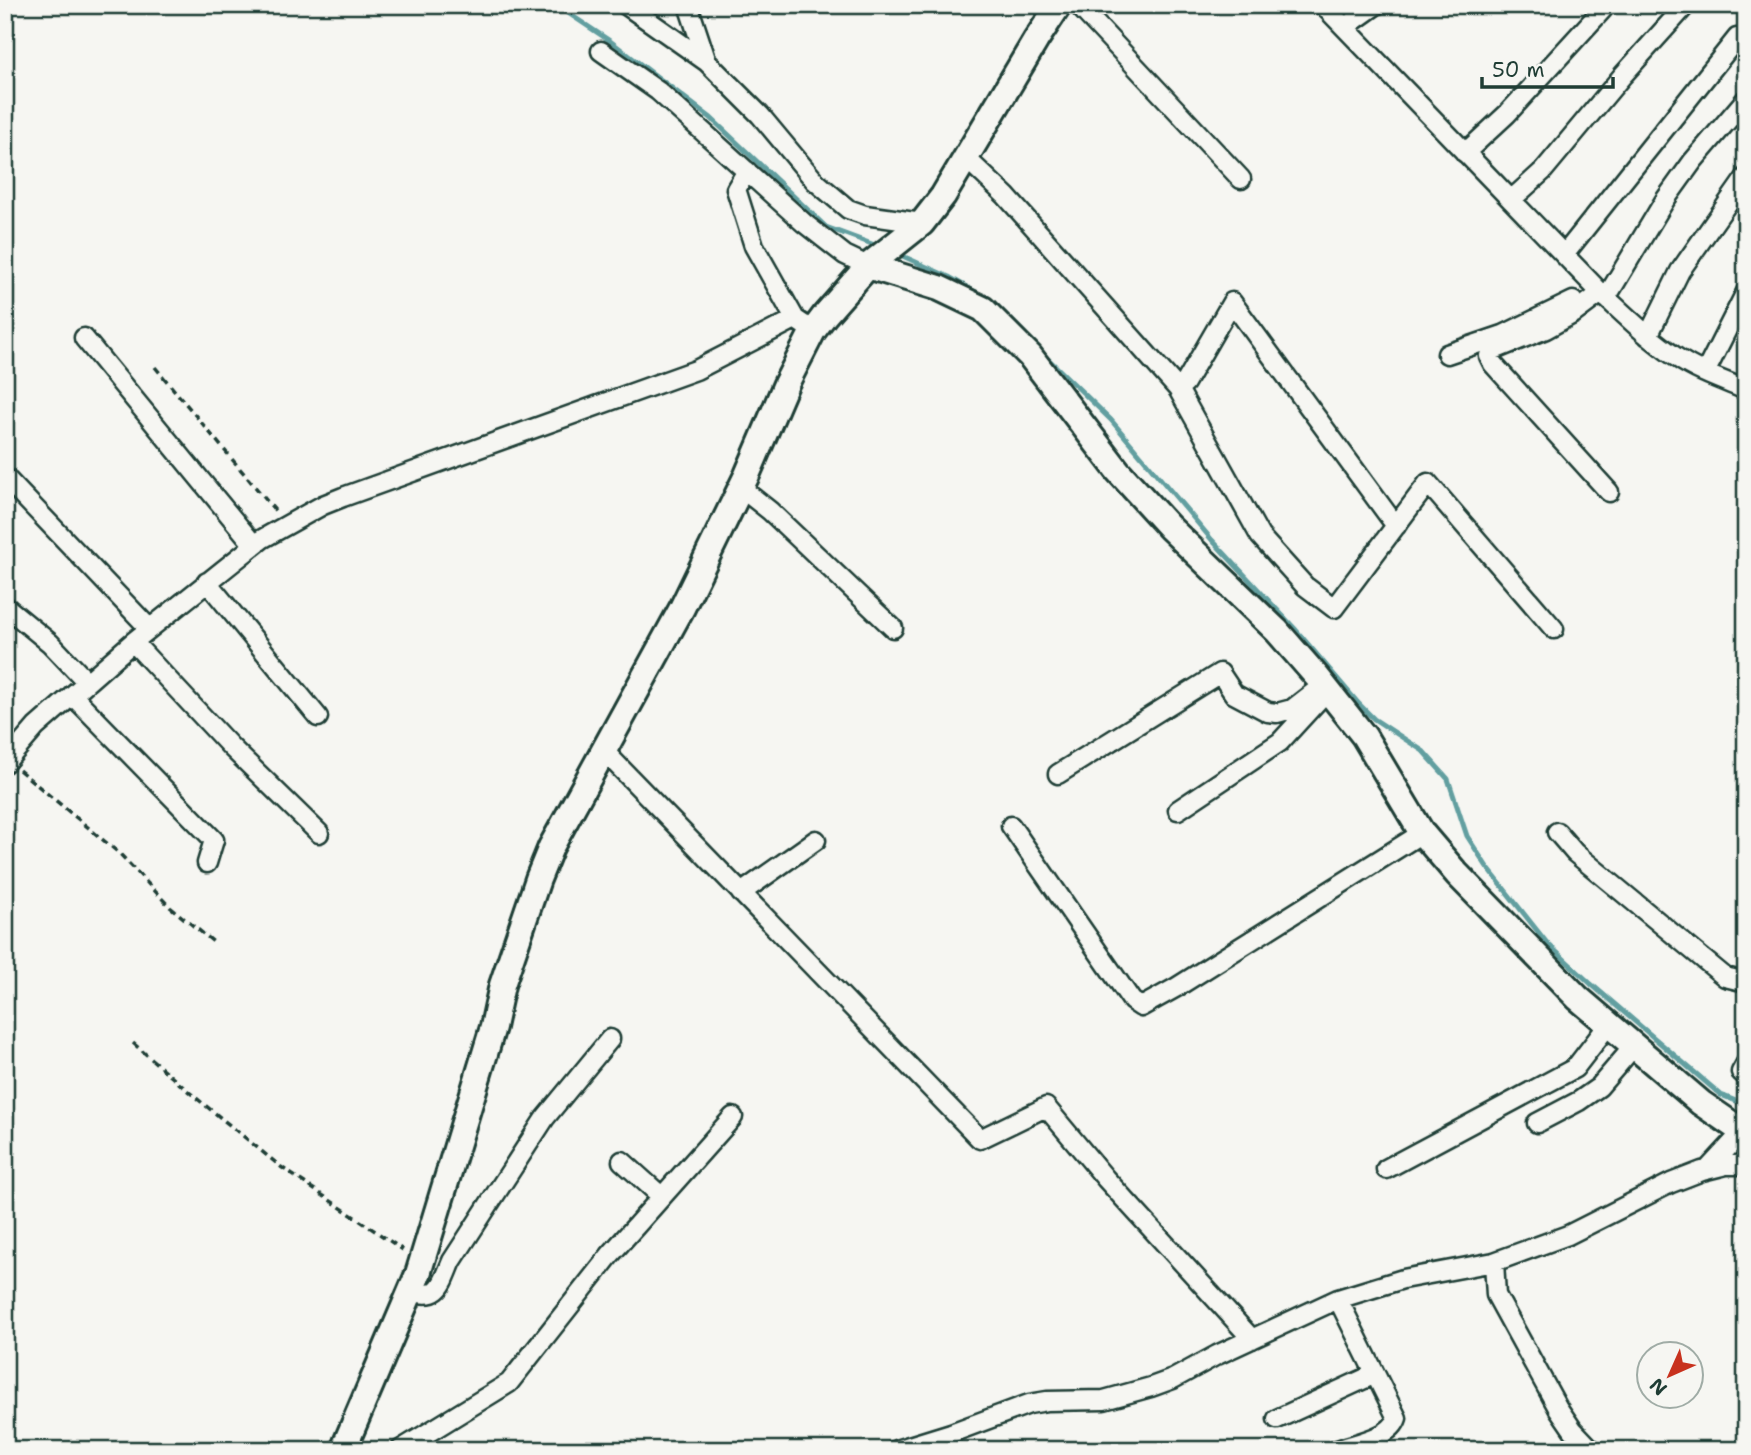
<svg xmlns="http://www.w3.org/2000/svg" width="1751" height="1455" viewBox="0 0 1751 1455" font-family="'Shantell Sans',sans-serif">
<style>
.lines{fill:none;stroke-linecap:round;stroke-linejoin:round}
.stream{stroke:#629fa0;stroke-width:5}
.street-casing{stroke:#1f3d34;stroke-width:23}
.secondary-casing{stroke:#1f3d34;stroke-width:30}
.path{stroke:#1f3d34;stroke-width:3.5;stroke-dasharray:7 5;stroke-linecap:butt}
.street{stroke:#f6f6f2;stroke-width:18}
.secondary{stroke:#f6f6f2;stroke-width:24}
</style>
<rect width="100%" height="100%" fill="#f6f6f2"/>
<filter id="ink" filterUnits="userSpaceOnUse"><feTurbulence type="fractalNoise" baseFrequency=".0143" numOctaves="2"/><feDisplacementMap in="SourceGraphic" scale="14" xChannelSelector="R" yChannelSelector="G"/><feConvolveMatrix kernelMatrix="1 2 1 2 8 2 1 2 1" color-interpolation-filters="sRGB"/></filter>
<g filter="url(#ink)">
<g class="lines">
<path class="stream" d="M556 5 610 41 711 118 826 227 880 247
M896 253 949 277 984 297
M1041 352 1111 420 1212 540 1296 630 1359 704 1374 719 1423 751 1448 779 1467 836 1487 867 1547 943 1591 984 1721 1095 1746 1105"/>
<defs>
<path id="street" d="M626 5 707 62 760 115 815 181 848 209 865 215 922 223
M688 5 707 62
M1078 5 1241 179
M1323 5 1601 293C1626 316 1649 339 1676 357 1698 372 1722 380 1746 390
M1345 27 1376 5
M601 51 658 91 804 223 845 255 868 266
M1465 153 1507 114 1603 9
M967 159 1006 196 1178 389 1260 536 1305 586 1334 608 1428 483 1554 629
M747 171 736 189 754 246 795 319
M1511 200 1543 171 1623 75 1686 5
M1564 255 1737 38
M1601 293 1573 314 1546 329 1494 350 1489 356 1493 364 1609 492
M1606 298 1665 200 1693 161 1746 99
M1648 336 1680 271 1746 177
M84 338 254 545
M1447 354 1503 335 1573 301
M1705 373 1746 292
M1178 389 1185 383 1232 302 1396 526
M5 477 149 628
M741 488 770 511 893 628
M207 582 318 717
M5 606 50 643 87 682
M133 642 231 747 319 833
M72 695 214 840 207 863
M604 751 980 1139 1046 1107 1106 1179 1252 1339
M5 763 36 727 133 642 262 539 323 505 343 497 696 370 795 319 813 331
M1058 774 1220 673 1234 694 1268 712 1277 713 1292 709 1323 685
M1178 810 1280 742 1325 693
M1011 826 1132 1001 1141 1007 1177 987 1422 833
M1557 832 1575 853 1725 977 1746 982
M741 893 816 840
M1746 1063 1741 1072 1746 1076
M1537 1123 1579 1101 1599 1087 1634 1046
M622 1161 661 1196
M1386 1169 1575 1068 1609 1024
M1708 1169 1746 1128
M1494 1262 1496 1295 1558 1408 1573 1430 1592 1450
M411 1291C440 1301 442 1284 452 1261L545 1118 610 1039
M1277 1419 1375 1374
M400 1450 509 1383 610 1255 733 1117
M896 1450 951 1433 1029 1404 1047 1401 1104 1400 1151 1387 1173 1379 1217 1355 1338 1299 1403 1279 1494 1262 1568 1235 1671 1183 1702 1171 1726 1165H1746
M1337 1450C1355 1443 1391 1438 1397 1418L1338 1299"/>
<path id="secondary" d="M868 266 939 288 983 309 1030 356 1118 471 1169 527 1277 631 1318 678 1364 736 1422 833 1457 874 1578 998 1701 1103 1746 1134
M343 1450 418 1274 493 1027 502 985 538 879 551 847 682 608 747 475 786 384 813 331 825 315 868 266 922 223 943 196 1036 40 1059 5"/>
</defs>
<use href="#street" class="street-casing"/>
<use href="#secondary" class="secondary-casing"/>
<path class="path" d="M155 367 277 513
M19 770 120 854 170 907 216 944
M133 1043 189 1092 281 1167 403 1250"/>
<use href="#street" class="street"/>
<use href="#secondary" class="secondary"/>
</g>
</g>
<rect width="1751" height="1455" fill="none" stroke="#f6f6f2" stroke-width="28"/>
<rect x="14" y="14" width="1723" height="1427" fill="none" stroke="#1f3d34" stroke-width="2.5" filter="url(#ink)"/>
<g transform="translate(1670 1375) rotate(225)"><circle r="33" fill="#f6f6f2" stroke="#a0aca6" stroke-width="2"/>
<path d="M0-5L12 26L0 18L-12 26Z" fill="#c8321e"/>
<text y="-10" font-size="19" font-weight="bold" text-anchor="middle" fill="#1f3d34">N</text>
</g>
<path d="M1482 77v10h131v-10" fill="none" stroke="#1f3d34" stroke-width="3.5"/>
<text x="1492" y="77" font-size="21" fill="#1f3d34" stroke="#f6f6f2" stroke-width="5" paint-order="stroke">50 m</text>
</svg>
